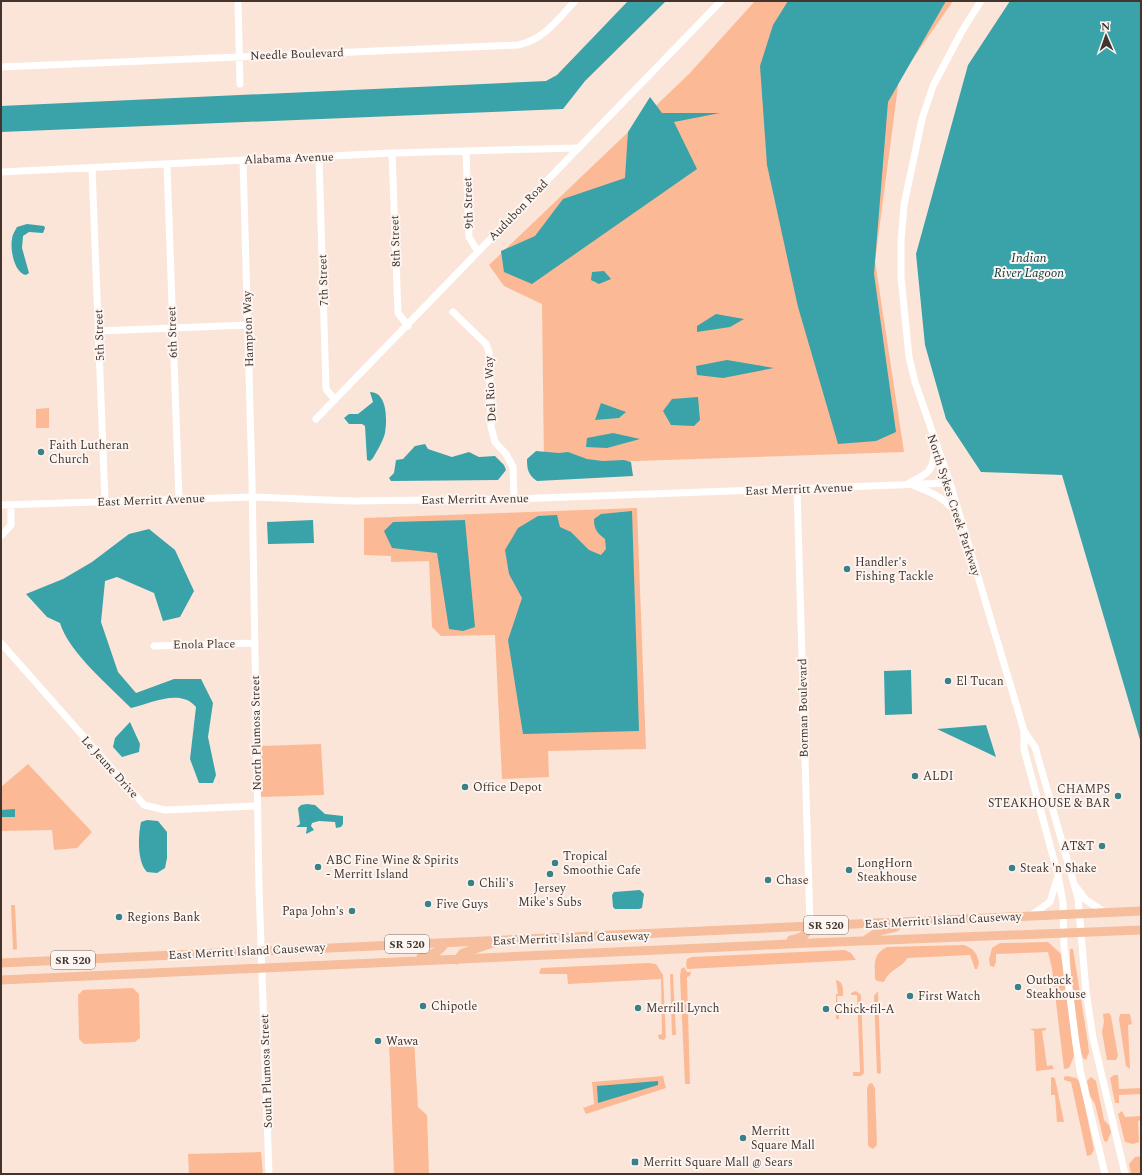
<svg xmlns="http://www.w3.org/2000/svg" width="1142" height="1175" viewBox="0 0 1142 1175" font-family="Spectral,serif">
<style>
.green{fill:#fbba95}
.water{fill:#3aa2a9}
.lines{fill:none;stroke-linecap:round;stroke-linejoin:round}
.minor{stroke:#fff;stroke-width:7}
.major{stroke:#f7be9d;stroke-width:9}
.poi-dot{fill:#398186;stroke:#fdf5f1;stroke-width:1.5}
.labels{text-anchor:middle;stroke-width:4;stroke-linejoin:round;paint-order:stroke}
.shield{fill:#fdf5f1;stroke:#7b6f68;stroke-width:1}
.shield-label{font-size:11px;font-weight:bold;fill:#43352d}
.street-label{font-size:12px;fill:#43352d;stroke:#fdf5f1}
.poi-label{font-size:12px;fill:#43352d;stroke:#fdf5f1;text-anchor:start}
.water-label{font-size:13px;font-style:italic;fill:#0a3b3e;stroke:#fdf5f1}
</style>
<rect width="100%" height="100%" fill="#fbe5d8"/>
<path class="green" d="M755 1H953L899 79 875 261 904 452 544 464 542 304 504 286 489 265 689 74Z
M49 408V428H36V409Z
M637 508 646 749 548 751 549 777 502 779 495 635 441 636 432 627 429 561 391 562V556L364 555V518Z
M321 744 324 795 261 797 259 746Z
M28 764 92 832 77 848 54 850 52 830 1 831V787Z
M11 905H15L17 949 13 950Z
M1048 942 1061 954 1074 1056 1069 1068 1064 1069 1052 969 1048 952 996 954V962L994 967 990 966 989 959 992 948 1000 943Z
M964 945C974 949 977 953 979 963L977 969H975L970 955 907 958C904 967 890 968 884 982L877 981 875 979C875 965 872 954 887 947Z
M1070 949H1073L1088 1043 1089 1052 1086 1060 1083 1058C1074 1032 1070 977 1070 949Z
M845 950 851 953 856 960 687 969 686 964 687 959 692 957Z
M648 963 656 964 663 975 666 1037 664 1040 659 1039 658 1035 662 1034 661 979 568 984 567 974H541L539 973 541 968Z
M684 967 687 972H691L690 976 687 977 690 1084H685L680 976 681 969Z
M670 974H673L676 1035H672Z
M836 980C844 982 843 989 843 996H837L839 1019H836V994H838Z
M133 988 139 994 140 1038 135 1042 84 1044 79 1039 78 995 83 990Z
M856 991 861 995 864 1073 861 1076H853V1072H860L857 995H851V993Z
M878 991 881 1072 880 1074 877 1073 874 996Z
M1109 1013 1111 1016 1118 1056 1116 1060H1107L1102 1032 1104 1022 1103 1014Z
M1120 1014H1130L1132 1024 1128 1025 1130 1069 1126 1066 1119 1019Z
M1046 1028V1030L1042 1031 1047 1066 1052 1065 1054 1069 1036 1071 1034 1031 1030 1029Z
M414 1039 418 1107 427 1115 429 1174H394L389 1041Z
M1114 1075H1118L1119 1089 1141 1088V1094L1119 1095V1103H1115L1110 1078Z
M663 1076 666 1088 586 1114 583 1108 594 1104 592 1082Z
M1067 1076 1076 1078 1080 1082 1094 1150 1091 1155 1087 1156 1071 1082 1064 1080V1077Z
M1051 1077 1055 1078 1064 1122H1057L1055 1095H1051Z
M1091 1077 1096 1081 1104 1120 1109 1125 1111 1132 1107 1142 1104 1141 1095 1104 1090 1096 1087 1081Z
M872 1083 875 1088 877 1145 873 1149 869 1147 868 1145 867 1088 869 1084Z
M1122 1111 1125 1117 1141 1116V1120L1138 1121 1139 1142 1133 1144 1125 1142 1118 1114Z
M261 1152 263 1174H189L188 1154Z
M1141 1156V1174H1131L1129 1164 1135 1157Z"/>
<path class="water" d="M628 1H666L585 81 563 109 1 132V106L546 81 557 75Z
M788 1H946L888 102 874 274 896 432 876 441 838 444 798 307 767 165 760 66 773 25Z
M1010 1H1141V743L1062 475 981 472 946 419 925 345 916 254 968 65Z
M650 97 662 113H720L674 122 697 169 532 284 504 272 501 251 535 236 563 199 625 178 628 132Z
M27 224 44 226 45 228 43 233 29 232 23 236 22 248 29 273 26 275C14 273 10 249 12 239 12 235 15 231 17 227Z
M604 271 611 279 599 284 591 280 592 272Z
M716 314 744 319 730 327 697 332V326Z
M727 360 774 368 723 378 697 375 696 366Z
M370 392C388 392 387 421 385 433 384 439 376 453 373 458L370 461 367 460 365 426 362 424H349L344 418 349 414H358L373 402Z
M698 397 700 420 694 426 671 425 663 411 672 399Z
M601 403 626 412 619 418 595 420Z
M613 433 640 439 607 448 586 447 587 438Z
M425 444 428 449 452 457 469 452 479 457 495 456 504 465 506 470 498 480 391 481 389 478 394 473 396 460 403 459 415 446Z
M536 451 559 453 568 452 587 459 603 461 624 460 631 462 633 476 537 481C528 475 527 469 527 459Z
M632 511 639 731 523 734 508 640 522 598 509 574 505 550 518 528 538 516 557 515 560 527 571 532 589 550 601 555 606 549 605 539C597 533 594 529 594 519L601 514Z
M313 520 314 543 268 544 267 522Z
M465 520 475 627 463 631 449 629 437 553 392 548 384 531 393 522Z
M149 529 175 550 194 591 180 617 163 621 154 593 117 577 105 581 101 622 118 672 136 693 174 679H201L213 703 208 737 216 775 213 783H199L190 759 196 707C181 688 151 703 131 708 110 687 68 651 60 623L47 617 26 594 63 579 92 562 129 534Z
M911 670 912 714 885 715 884 671Z
M130 722 140 744 139 752 122 757 113 747 115 738Z
M986 725 996 757 937 729Z
M307 804 315 805 325 814 343 816V824L341 827 336 828 335 822 319 821 312 823 311 826 314 830 306 834 307 827H296L300 824 298 808 301 805Z
M15 809V817H1V810Z
M147 820 158 821 167 832V858L165 868 157 873 147 872C137 862 138 836 141 822Z
M640 890 644 894 642 908 639 909H615L613 907 612 895 614 892Z
M658 1081V1085L598 1103 597 1086Z"/>
<g class="lines">
<path class="minor" d="M238 1 240 84
M981 1 962 31 933 86 922 119 904 205 901 241V277L909 357 915 382 950 483 1017 707 1024 731 1035 747 1078 898 1086 991 1093 1038 1125 1174
M1 67 518 45C544 40 558 19 575 1
M466 151 469 237 478 252
M392 153 398 313 408 326
M319 157 326 389 335 400
M243 160 252 480 259 888 269 1174
M167 165 179 499
M92 168 105 502
M1 172 392 153 577 148
M453 312 486 344 489 352 491 427 495 442 506 454 513 467 514 499
M99 331 248 325
M316 419 721 1
M909 483C930 472 933 472 935 447
M915 486C933 493 945 498 957 514
M797 489 810 926
M1 505 252 497 352 501 514 499 950 483
M1 536 11 525V505
M1 643 144 805 165 810 257 806
M154 646 254 643
M1024 731V749L1058 875 1063 903 1064 947 1075 1036 1080 1070 1105 1174
M1076 887 1086 900 1106 913
M1030 916 1050 902 1057 879"/>
<path class="major" d="M791 940C801 938 806 936 810 926
M866 940 879 931 896 927
M421 957C432 954 439 953 445 943
M457 960 463 953 493 943
M1 963 1141 911
M1 980 811 943 1141 930"/>
</g>
<g class="poi-dot">
<circle cx="41" cy="452" r="4"/>
<circle cx="847" cy="569" r="4"/>
<circle cx="948" cy="681" r="4"/>
<circle cx="915" cy="776" r="4"/>
<circle cx="465" cy="787" r="4"/>
<circle cx="1118" cy="796" r="4"/>
<circle cx="1102" cy="846" r="4"/>
<circle cx="555" cy="863" r="4"/>
<circle cx="318" cy="867" r="4"/>
<circle cx="1012" cy="868" r="4"/>
<circle cx="849" cy="870" r="4"/>
<circle cx="550" cy="874" r="4"/>
<circle cx="768" cy="880" r="4"/>
<circle cx="471" cy="883" r="4"/>
<circle cx="428" cy="904" r="4"/>
<circle cx="352" cy="911" r="4"/>
<circle cx="119" cy="917" r="4"/>
<circle cx="1018" cy="987" r="4"/>
<circle cx="910" cy="996" r="4"/>
<circle cx="423" cy="1006" r="4"/>
<circle cx="638" cy="1008" r="4"/>
<circle cx="826" cy="1009" r="4"/>
<circle cx="378" cy="1041" r="4"/>
<circle cx="743" cy="1138" r="4"/>
<rect x="631" y="1158" width="8" height="8" rx="2"/>
</g>
<g class="labels">
<g class="shield">
<rect x="804" y="916" width="44" height="18" rx="3"/>
<rect x="385" y="935" width="44" height="18" rx="3"/>
<rect x="51" y="951" width="44" height="18" rx="3"/>
</g>
<g class="shield-label">
<text x="826" y="929">SR 520</text>
<text x="407" y="948">SR 520</text>
<text x="73" y="964">SR 520</text>
</g>
<g class="street-label">
<text transform="translate(297 54) rotate(-2)" y="4">Needle Boulevard</text>
<text transform="translate(289 158) rotate(-2)" y="4">Alabama Avenue</text>
<text transform="translate(468 203) rotate(-92)" y="4">9th Street</text>
<text transform="translate(518 210) rotate(-46)" y="4">Audubon Road</text>
<text transform="translate(395 241) rotate(-92)" y="4">8th Street</text>
<text transform="translate(323 280) rotate(-92)" y="4">7th Street</text>
<text transform="translate(248 329) rotate(-92)" y="4">Hampton Way</text>
<text transform="translate(172 332) rotate(-92)" y="4">6th Street</text>
<text transform="translate(99 335) rotate(-92)" y="4">5th Street</text>
<text transform="translate(490 389) rotate(-93)" y="4">Del Rio Way</text>
<text transform="translate(799 489) rotate(-2)" y="4">East Merritt Avenue</text>
<text transform="translate(475 499) rotate(-1)" y="4">East Merritt Avenue</text>
<text transform="translate(151 500) rotate(-2)" y="4">East Merritt Avenue</text>
<text transform="translate(954 505) rotate(72)" y="4">North Sykes Creek Parkway</text>
<text transform="translate(204 644) rotate(-1)" y="4">Enola Place</text>
<text transform="translate(803 708) rotate(-91)" y="4">Borman Boulevard</text>
<text transform="translate(256 733) rotate(-91)" y="4">North Plumosa Street</text>
<text transform="translate(110 767) rotate(48)" y="4">Le Jeune Drive</text>
<text transform="translate(943 920) rotate(-3)" y="4">East Merritt Island Causeway</text>
<text transform="translate(571 938) rotate(-2)" y="4">East Merritt Island Causeway</text>
<text transform="translate(247 951) rotate(-3)" y="4">East Merritt Island Causeway</text>
<text transform="translate(266 1071) rotate(-92)" y="4">South Plumosa Street</text>
</g>
<g class="poi-label">
<text x="49" y="449">Faith Lutheran<tspan x="49" dy="14">Church</tspan></text>
<text x="855" y="566">Handler's<tspan x="855" dy="14">Fishing Tackle</tspan></text>
<text x="956" y="685">El Tucan</text>
<text x="923" y="780">ALDI</text>
<text x="473" y="791">Office Depot</text>
<text x="1110" y="793" text-anchor="end">CHAMPS<tspan x="1110" dy="14">STEAKHOUSE &amp; BAR</tspan></text>
<text x="1094" y="850" text-anchor="end">AT&amp;T</text>
<text x="563" y="860">Tropical<tspan x="563" dy="14">Smoothie Cafe</tspan></text>
<text x="326" y="864">ABC Fine Wine &amp; Spirits<tspan x="326" dy="14">- Merritt Island</tspan></text>
<text x="857" y="867">LongHorn<tspan x="857" dy="14">Steakhouse</tspan></text>
<text x="1020" y="872">Steak 'n Shake</text>
<text x="776" y="884">Chase</text>
<text x="479" y="887">Chili's</text>
<text x="550" y="892" text-anchor="middle">Jersey<tspan x="550" dy="14">Mike's Subs</tspan></text>
<text x="436" y="908">Five Guys</text>
<text x="344" y="915" text-anchor="end">Papa John's</text>
<text x="127" y="921">Regions Bank</text>
<text x="1026" y="984">Outback<tspan x="1026" dy="14">Steakhouse</tspan></text>
<text x="918" y="1000">First Watch</text>
<text x="431" y="1010">Chipotle</text>
<text x="646" y="1012">Merrill Lynch</text>
<text x="834" y="1013">Chick-fil-A</text>
<text x="386" y="1045">Wawa</text>
<text x="751" y="1135">Merritt<tspan x="751" dy="14">Square Mall</tspan></text>
<text x="643" y="1166">Merritt Square Mall @ Sears</text>
</g>
<g class="water-label">
<text x="1029" y="262">Indian<tspan x="1029" dy="15">River Lagoon</tspan></text>
</g>
</g>
<rect width="1142" height="1175" fill="none" stroke="#43352d" stroke-width="4"/>
<g transform="translate(1106 36) rotate(358)" stroke="#fdf5f1" stroke-width="3" paint-order="stroke">
<path d="M0-3L7 15L0 10L-7 15Z" fill="#43352d"/>
<text y="-6" font-size="11" font-weight="bold" text-anchor="middle" fill="#43352d">N</text>
</g>
</svg>
